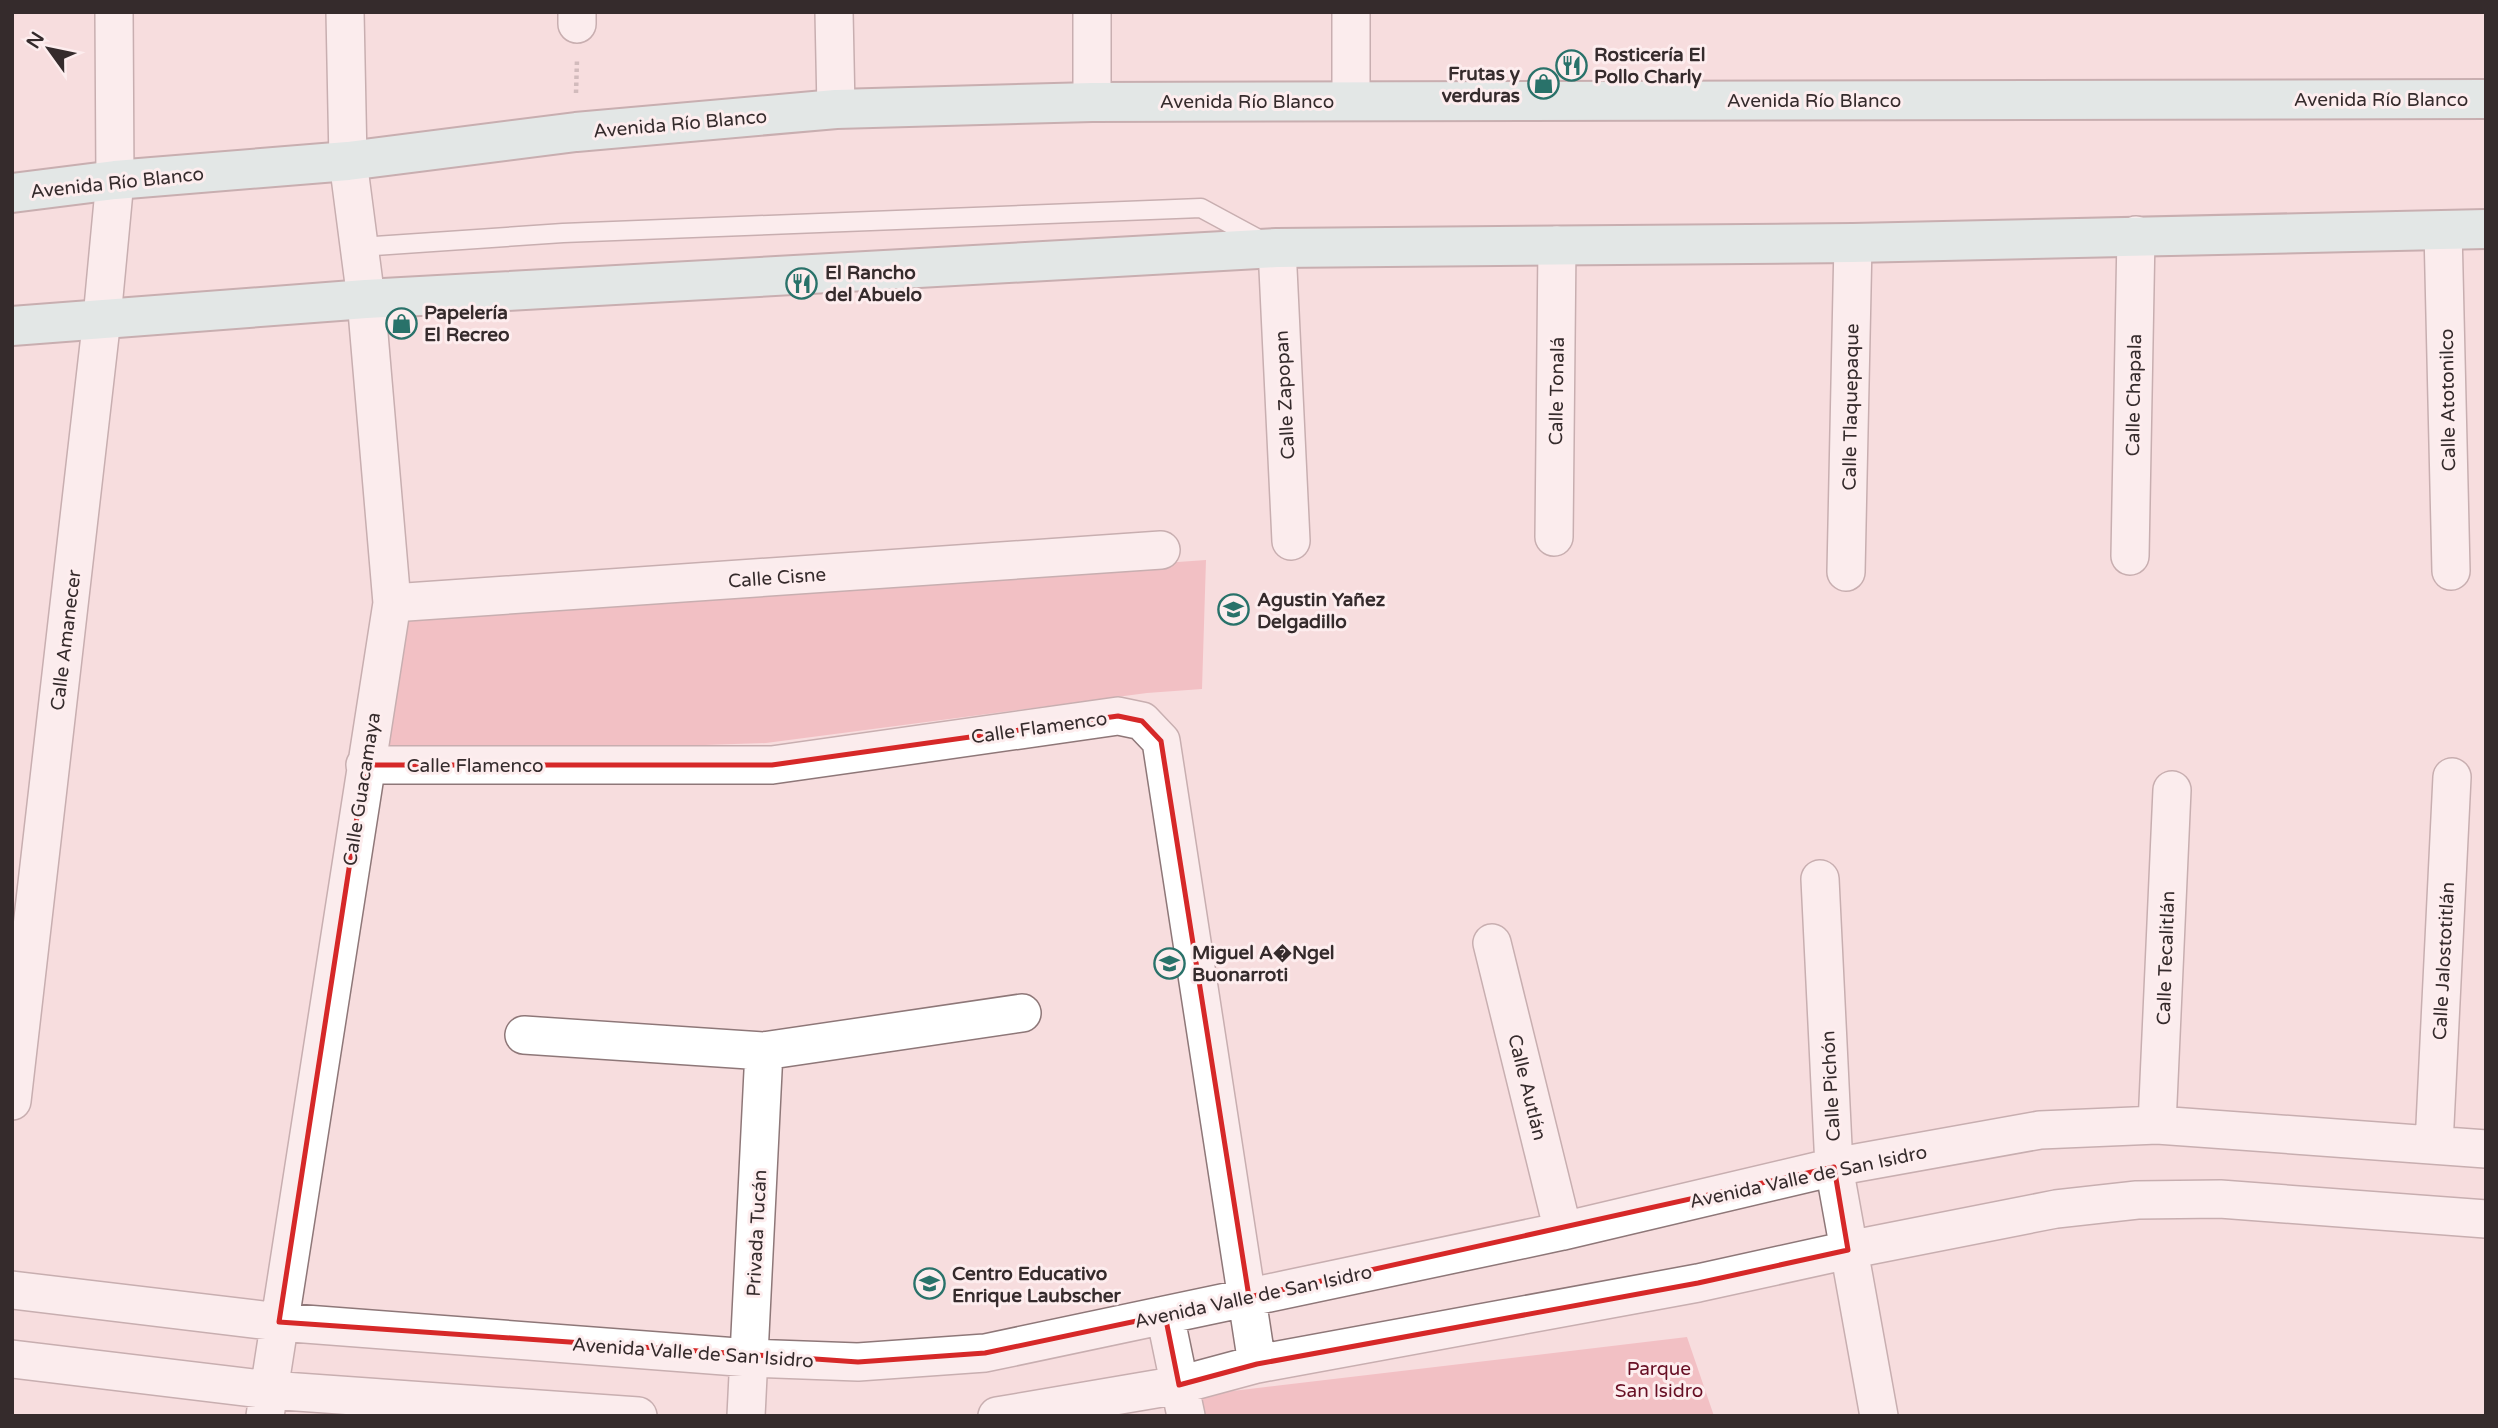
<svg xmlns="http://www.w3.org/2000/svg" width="2498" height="1428" viewBox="0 0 2498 1428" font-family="'Varela Round',sans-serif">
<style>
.green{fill:#ec9ea5}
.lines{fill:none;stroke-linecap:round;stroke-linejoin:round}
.lane-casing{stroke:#8e7778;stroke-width:21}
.street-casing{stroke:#8e7778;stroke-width:40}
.secondary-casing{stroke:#8e7778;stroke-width:42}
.path{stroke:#a59293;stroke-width:4.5;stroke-dasharray:3.5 3.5;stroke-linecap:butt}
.lane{stroke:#fff;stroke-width:18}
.street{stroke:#fff;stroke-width:37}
.secondary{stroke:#cbf4f0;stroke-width:38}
.marked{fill:none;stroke:#d62828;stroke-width:5;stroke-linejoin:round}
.labels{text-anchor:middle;stroke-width:6;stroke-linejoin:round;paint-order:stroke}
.poi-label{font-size:19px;font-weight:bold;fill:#352b2c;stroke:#fdedee;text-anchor:start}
.street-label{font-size:19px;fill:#352b2c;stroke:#fdedee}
.park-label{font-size:19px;fill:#670f24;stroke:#fdedee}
</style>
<rect width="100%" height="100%" fill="#f7ddde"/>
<path class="green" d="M1206 560 1202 689 1147 693 766 743 385 756 402 617Z
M1687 1337 1714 1416H1196L1191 1396Z"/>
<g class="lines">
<defs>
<path id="lane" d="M360 247 563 233 1201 208 1264 242"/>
<path id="street" d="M577 12V24
M834 12 836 109
M1351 12V101
M1092 102V12
M2443 230 2451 571
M1277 248 1291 541
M1554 537 1557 245
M2130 556 2136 235
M1846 572 1853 243
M392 603 1161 550
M365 765H772L1118 716 1142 721 1161 741 1257 1364
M1820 879 1834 1167 1879 1416
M1492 943 1563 1231
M524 1035 764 1051 1022 1013
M12 1101 102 318 115 180 114 12
M2157 1125 2172 790
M2434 1145 2452 777
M12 1290 279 1322 750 1358 858 1362 985 1353 1563 1231 1834 1167 2040 1130 2157 1125 2486 1149
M1165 1315 1186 1416
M12 1359 269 1390 638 1416
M265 1416 392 603 366 299 348 161 345 12
M746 1416 764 1051
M997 1416 1179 1385 1257 1364 1698 1283 1848 1250 2056 1209 2137 1200 2220 1199 2486 1219"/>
<path id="secondary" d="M12 193 115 180 348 161 576 132 836 109 1092 102 2486 99
M12 326 366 299 1277 248 1853 243 2486 229"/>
</defs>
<use href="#lane" class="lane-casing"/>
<use href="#street" class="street-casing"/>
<use href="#secondary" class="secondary-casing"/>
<path class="path" d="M576 93 577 60"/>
<use href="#lane" class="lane"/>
<use href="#street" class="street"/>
<use href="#secondary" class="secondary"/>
</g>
<path d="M0 0H2498V1428H0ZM1118 716 1142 721 1161 741 1249 1297 1834 1167 1848 1250 1698 1283 1257 1364 1179 1385 1165 1315 985 1353 858 1362 279 1322 365 765H772Z" fill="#f7ddde" fill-opacity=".55" fill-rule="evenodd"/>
<path class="marked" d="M1118 716 1142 721 1161 741 1249 1297 1834 1167 1848 1250 1698 1283 1257 1364 1179 1385 1165 1315 985 1353 858 1362 279 1322 365 765H772Z"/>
<defs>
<symbol id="restaurant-ring" viewBox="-11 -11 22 22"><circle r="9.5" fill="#fdedee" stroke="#29726a" stroke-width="1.5"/><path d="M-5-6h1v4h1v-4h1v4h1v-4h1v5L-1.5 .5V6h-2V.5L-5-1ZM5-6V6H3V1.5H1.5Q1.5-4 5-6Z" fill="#29726a"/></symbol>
<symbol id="shop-ring" viewBox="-11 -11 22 22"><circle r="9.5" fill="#fdedee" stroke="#29726a" stroke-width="1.5"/><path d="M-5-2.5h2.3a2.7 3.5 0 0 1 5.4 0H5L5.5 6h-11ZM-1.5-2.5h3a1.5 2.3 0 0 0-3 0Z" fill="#29726a"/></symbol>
<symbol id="school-ring" viewBox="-11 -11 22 22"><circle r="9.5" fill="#fdedee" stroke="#29726a" stroke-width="1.5"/><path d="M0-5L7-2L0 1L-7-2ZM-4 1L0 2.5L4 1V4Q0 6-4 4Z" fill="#29726a"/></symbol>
</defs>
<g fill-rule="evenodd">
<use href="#restaurant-ring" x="1554" y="48" width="35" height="35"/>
<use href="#shop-ring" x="1526" y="66" width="35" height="35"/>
<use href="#restaurant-ring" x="784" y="266" width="35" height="35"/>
<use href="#shop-ring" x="384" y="306" width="35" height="35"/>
<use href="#school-ring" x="1216" y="592" width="35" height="35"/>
<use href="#school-ring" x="1152" y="946" width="35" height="35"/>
<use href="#school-ring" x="912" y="1266" width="35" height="35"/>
</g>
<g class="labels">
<g class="poi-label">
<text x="1594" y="61">Rosticería El<tspan x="1594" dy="22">Pollo Charly</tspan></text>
<text x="1520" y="80" text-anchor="end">Frutas y<tspan x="1520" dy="22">verduras</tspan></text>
<text x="825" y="279">El Rancho<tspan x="825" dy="22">del Abuelo</tspan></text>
<text x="424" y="319">Papelería<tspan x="424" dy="22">El Recreo</tspan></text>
<text x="1257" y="606">Agustin Yañez<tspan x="1257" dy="22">Delgadillo</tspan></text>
<text x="1192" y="959">Miguel A�Ngel<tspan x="1192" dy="22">Buonarroti</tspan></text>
<text x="952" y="1280">Centro Educativo<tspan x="952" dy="22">Enrique Laubscher</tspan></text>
</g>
<g class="street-label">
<text x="2381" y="106">Avenida Río Blanco</text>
<text x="1814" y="107">Avenida Río Blanco</text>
<text x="1247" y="108">Avenida Río Blanco</text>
<text transform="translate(680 123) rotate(-5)" y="7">Avenida Río Blanco</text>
<text transform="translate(117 182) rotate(-6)" y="7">Avenida Río Blanco</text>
<text transform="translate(1556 391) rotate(-89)" y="7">Calle Tonalá</text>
<text transform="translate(1284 395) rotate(-93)" y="7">Calle Zapopan</text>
<text transform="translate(2133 395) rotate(-89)" y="7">Calle Chapala</text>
<text transform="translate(2447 400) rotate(-91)" y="7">Calle Atotonilco</text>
<text transform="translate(1850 407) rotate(-89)" y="7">Calle Tlaquepaque</text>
<text transform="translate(777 577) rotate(-4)" y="7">Calle Cisne</text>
<text transform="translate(65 640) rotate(-83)" y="7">Calle Amanecer</text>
<text transform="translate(1039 727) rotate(-8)" y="7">Calle Flamenco</text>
<text x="475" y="772">Calle Flamenco</text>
<text transform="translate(361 789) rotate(-81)" y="7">Calle Guacamaya</text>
<text transform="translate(2165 958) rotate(-88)" y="7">Calle Tecalitlán</text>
<text transform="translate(2443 961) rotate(-87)" y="7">Calle Jalostotitlán</text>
<text transform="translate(1830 1086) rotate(-93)" y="7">Calle Pichón</text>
<text transform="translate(1528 1087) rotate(76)" y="7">Calle Autlán</text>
<text transform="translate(1808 1176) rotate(-12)" y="7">Avenida Valle de San Isidro</text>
<text transform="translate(756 1233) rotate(-87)" y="7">Privada Tucán</text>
<text transform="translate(1253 1296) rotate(-12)" y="7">Avenida Valle de San Isidro</text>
<text transform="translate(693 1352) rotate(4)" y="7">Avenida Valle de San Isidro</text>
</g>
<g class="park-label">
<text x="1659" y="1375">Parque<tspan x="1659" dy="22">San Isidro</tspan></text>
</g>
</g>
<rect width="2498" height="1428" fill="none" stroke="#352b2c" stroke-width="28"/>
<g transform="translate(49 49) rotate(303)" stroke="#fdedee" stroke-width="5" paint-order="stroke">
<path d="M0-5L12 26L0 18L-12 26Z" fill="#352b2c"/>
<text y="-10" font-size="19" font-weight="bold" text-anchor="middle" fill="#352b2c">N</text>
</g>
</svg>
